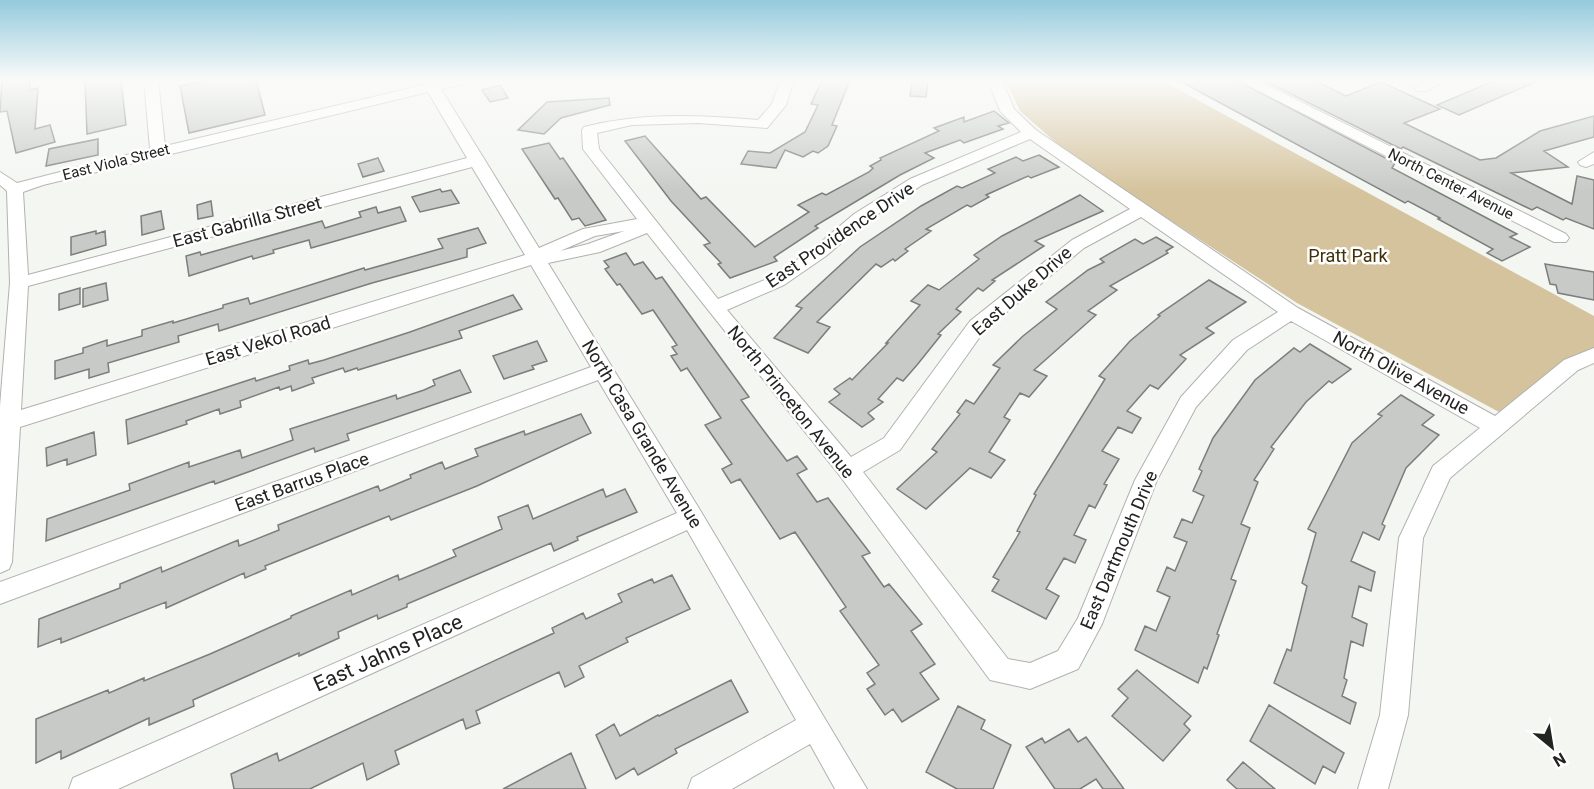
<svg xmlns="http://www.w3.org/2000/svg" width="1594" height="789" viewBox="0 0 1594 789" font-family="Roboto,sans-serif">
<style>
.green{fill:#d5c39d}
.building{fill:#c7cac6;stroke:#7c7e7b;stroke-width:1.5}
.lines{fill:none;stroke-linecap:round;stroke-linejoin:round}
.street-casing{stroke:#b1b2af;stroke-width:2}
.street{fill:#fff;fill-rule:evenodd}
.labels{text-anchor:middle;stroke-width:5;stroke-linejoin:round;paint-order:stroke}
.far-street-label{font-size:15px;fill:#232322;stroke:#fff}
.street-label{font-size:18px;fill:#232322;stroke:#fff}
.park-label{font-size:18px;fill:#413108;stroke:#fff}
.near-street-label{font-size:21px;fill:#232322;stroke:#fff}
</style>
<rect width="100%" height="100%" fill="#f4f6f2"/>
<path class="green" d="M1062 80H1161L1594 316V351L1499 412 1297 303 1070 155 1020 111 1007 83Z"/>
<path class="building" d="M2 80H30V90L38 88 35 129 50 125 55 142 16 153 7 111 0 112Z
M85 80H121L126 125 87 134Z
M208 80H256L265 115 189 133 180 86Z
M822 80H850L832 125 837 126 828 146 818 153 813 151 803 157 785 150 776 168 741 164 748 151 770 153 805 132 818 105 811 104Z
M1178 80H1236L1395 163 1392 168 1517 234 1510 237 1530 247 1502 261 1487 253 1493 249 1438 219 1440 218 1408 201 1405 203Z
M1263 80H1313L1346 96 1381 82 1440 109 1404 123 1480 160 1496 158 1540 131 1594 116V137L1544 151 1568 167 1511 173 1572 204 1577 176 1594 180V229L1566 218 1563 220 1537 207 1532 210 1403 147 1401 149Z
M1496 80H1540L1459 115 1437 105Z
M912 81 928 82 926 97 910 96Z
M500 85 508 98 490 102 482 90Z
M609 98 610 105 561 118 544 134 518 130 547 102Z
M994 111 1009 123 998 126 1003 129 964 143 960 140 925 153 934 158 900 175 815 226 818 228 774 257 777 261 730 278 718 264 721 263 704 245 710 243 671 201 625 141 645 136 701 199 706 197 755 247 809 212 798 205 822 193 826 195 869 172 873 168 870 166 881 160 880 158 939 131 934 128 964 117V122Z
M98 139V155L46 166 49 149Z
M549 143 560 159 563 158 606 220 585 226 579 218 572 220 558 198 555 199 522 149Z
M1039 155 1059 167 1031 178 1028 176 986 195 989 197 971 207 967 205 926 229 931 231 905 249 908 251 895 261 893 259 881 267 876 264 817 322 830 327 808 353 774 338 802 308 796 306 860 247 921 206 957 186 962 188 995 173 988 169 1016 157 1023 161Z
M378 158 384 171 363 177 358 164Z
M440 189 442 192 451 190 459 203 420 212 412 197Z
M1080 195 1103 211 1035 241 1044 246 992 280 995 281 983 291 978 288 956 309 961 312 938 334 941 335 917 365 903 381 897 378 878 399 883 402 868 413 874 419 862 427 829 402 840 394 834 389 850 378 852 380 888 343H886L920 305 911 301 928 285 939 290 979 259 974 255 1002 236Z
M211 201 213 216 198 219 197 205Z
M376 207 378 213 400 207 406 221 311 248 309 240 273 250 274 253 253 259 252 256 189 276 186 256 200 252 201 255 322 221 325 228 361 217 359 212Z
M161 211 164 229 142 235 141 216Z
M478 228 486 243 467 249V257L372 283 219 331 218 324 178 336 179 342 108 363 109 372 89 378V369L55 379V361L83 353V348L107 340V346L142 336V330L173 321V323L223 308V305L248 298 250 304 364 268 365 270 443 248 438 239Z
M96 231V234L105 231 106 245 71 255V237Z
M1156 237 1173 247 1166 251 1168 253 1110 286 1117 290 1088 311 1096 315 1034 370 1047 376 1029 397 1020 393 1004 417 1010 420 989 452 1005 460 991 478 970 468 926 509 897 489 937 452 932 449 960 414 957 412 966 400 974 404 1000 368 993 365 1023 336 1057 309 1046 302 1088 270 1104 262 1100 259 1135 239 1143 244Z
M626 253 634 265 643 262 656 279 662 277 749 397 741 400 767 435 787 461 797 456 807 469 797 474 817 502 828 498 870 553 862 556 884 587 889 584 922 624 911 631 935 664 920 673 939 699 902 722 893 709 885 715 867 689 875 684 867 673 879 665 840 611 846 607 795 532 780 539 740 479 731 483 722 469 732 464 705 425 721 418 687 368 681 371 671 356 677 354 672 347 677 345 653 310 642 314 620 284 617 285 605 269 609 267 604 261Z
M1545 264 1594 272V300L1558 293 1556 285 1550 284Z
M1209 280 1246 302 1206 328 1214 333 1180 355 1186 359 1158 389 1150 385 1127 411 1141 418 1132 433 1118 427 1102 451 1119 459 1104 484 1107 485 1095 508 1089 505 1074 535 1086 540 1075 563 1064 558 1046 589 1059 596 1046 619 992 591 999 580 993 577 1020 532 1017 531 1036 495 1034 494 1105 379 1099 376 1130 341 1160 316 1158 315Z
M106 283 108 300 83 307V289Z
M80 288V304L59 310V294Z
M513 295 522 309 459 331 462 338 358 370 357 368 345 372 343 368 312 378 314 383 292 391 291 386 280 390 279 387 240 401 241 407 220 414 219 409 186 421 187 424 128 444 126 420 255 378 256 381 290 370 289 366 308 360 309 364 324 360 410 332Z
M537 341 547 361 532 366 534 369 504 379 493 356Z
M1310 344 1351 369 1332 383 1329 381 1306 402 1271 447 1274 449 1254 480 1258 482 1241 524 1250 528 1231 579 1236 581 1217 634 1219 635 1207 669 1204 667 1198 683 1135 650 1145 626 1156 631 1170 597 1157 591 1167 567 1175 571 1187 542 1174 537 1182 519 1192 523 1204 496 1193 491 1202 471 1199 469 1213 438 1255 380 1294 348 1300 352Z
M460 370 471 392 347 434 349 440 315 452 314 448 215 484 214 481 46 541 47 519 130 490 129 484 189 462V467L240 450 242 458 293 440 290 429 396 395 397 399 424 390 435 385 433 380Z
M1401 395 1434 415 1422 425 1439 435 1406 468 1382 524 1385 526 1379 540 1363 532 1351 561 1375 572 1371 591 1359 586 1352 617 1367 624 1363 646 1351 641 1344 678 1347 680 1342 696 1356 703 1350 724 1274 683 1287 649 1291 651 1307 586 1302 583 1316 533 1308 529 1352 443 1382 416 1378 414Z
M581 414 591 433 477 486 391 520 389 516 265 566 266 569 245 578 244 573 166 608V602L61 643V638L38 647 39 619 120 588V584L161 567 162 572 238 540 239 546 279 530 278 525 378 486 380 491 411 478 410 475 442 462 445 469 478 456 475 449 524 431 525 435Z
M94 432 96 455 67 465V459L47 466 46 448Z
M603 489 606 497 625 489 637 512 577 537 578 540 554 551 551 543 407 604V607L378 619 377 615 338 632 339 638 299 656V653L193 700 194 706 149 725V718L61 759V751L36 763V719L108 690 109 693 144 678V681L210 654 291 618V616L351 590 352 595 398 575 399 580 428 568 456 556 453 550 502 529 498 517 528 505 533 519Z
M672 575 690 609 626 638 628 642 579 666 584 677 565 687 559 672 476 711 480 723 466 729 463 719 395 751 399 764 367 780 363 763 310 789H234L231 774 277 753 279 761 554 633 552 628 583 613 586 619 622 602 618 594 652 579 654 583Z
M1137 670 1191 716 1184 724 1190 730 1163 761 1112 716 1128 698 1118 689Z
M731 680 748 712 675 749 677 753 638 775 634 768 616 779 596 735 614 724 620 736 658 715 659 716Z
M1269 705 1344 753 1335 773 1323 766 1315 784 1250 741Z
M958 706 985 720 981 729 1011 745 993 789H957L926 772Z
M1069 729 1078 742 1086 737 1124 789H1103L1096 779 1080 789H1055L1026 747 1042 738 1045 743Z
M571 753 586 789H503Z
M1243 762 1275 789H1237L1227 780Z"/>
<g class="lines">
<defs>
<path id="street" d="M144 80H158L165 146 424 85 421 80H470L468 83 441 89 539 248 583 229 637 219 583 149 582 130 584 127C642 112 699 115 758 120L772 104 780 80H794L786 105 767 128 698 123 632 125 597 133 599 149 718 299 772 277 814 248 854 214 910 179 1021 132 1000 111 988 80H1002L1014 109 1036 130 1148 206 1298 308 1495 416 1564 360 1594 348V363L1578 370 1450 478 1423 538 1408 715 1388 789H1358L1380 715 1399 538 1433 466 1480 428 1291 321 1247 350 1196 407 1157 480 1102 624 1078 669 1030 689 990 680 840 476 647 233 600 252 548 263 700 510 867 789H835L810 744 732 789H688L692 778 796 720 687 530 118 789H69L73 778 677 513 598 380 0 604V582L591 367 531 265 20 427 12 562 9 569 0 573V406L10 283 7 191 0 185V172L17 183 150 149ZM428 92 467 158 28 275 23 192 43 185ZM1030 139 1130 209 1072 240 970 321 884 438 851 457 727 310 784 285 826 256 866 222 922 185ZM472 167 525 255 21 410 28 286ZM1141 217 1278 312 1233 340 1181 397 1135 480 1078 618 1058 651 1030 663 1008 659 863 472 900 450 984 331 1084 248ZM624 231 588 244 560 251 595 236Z
M1238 80H1257L1566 234 1569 238 1566 242H1554Z
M1427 80H1447L1426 91H1416L1414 88Z
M1594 152V164L1586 167 1580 165 1578 162Z"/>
</defs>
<use href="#street" class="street-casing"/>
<use href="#street" class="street"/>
</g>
<linearGradient id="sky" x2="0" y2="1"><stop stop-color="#94cadd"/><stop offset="0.42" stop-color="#fafbf9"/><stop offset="1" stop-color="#fafbf9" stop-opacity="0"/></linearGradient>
<rect width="1594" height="191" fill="url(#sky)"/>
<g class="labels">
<g class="far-street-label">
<text transform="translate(116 162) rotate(-14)" y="5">East Viola Street</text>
<text transform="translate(1451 184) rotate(27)" y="5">North Center Avenue</text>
</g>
<g class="street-label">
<text transform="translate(247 222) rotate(-15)" y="6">East Gabrilla Street</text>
<text transform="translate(840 235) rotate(-34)" y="6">East Providence Drive</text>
<text transform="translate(1022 291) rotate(-41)" y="6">East Duke Drive</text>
<text transform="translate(268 341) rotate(-17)" y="6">East Vekol Road</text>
<text transform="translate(1401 373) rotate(29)" y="6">North Olive Avenue</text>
<text transform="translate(791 402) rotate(51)" y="6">North Princeton Avenue</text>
<text transform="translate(642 434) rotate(59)" y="6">North Casa Grande Avenue</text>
<text transform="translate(302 482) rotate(-20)" y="6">East Barrus Place</text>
<text transform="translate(1119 550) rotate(-67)" y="6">East Dartmouth Drive</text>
</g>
<g class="park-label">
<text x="1348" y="262">Pratt Park</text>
</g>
<g class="near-street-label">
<text transform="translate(388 653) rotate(-24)" y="7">East Jahns Place</text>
</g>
</g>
<g transform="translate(1552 747) rotate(150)" stroke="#ffffff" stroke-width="4.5" paint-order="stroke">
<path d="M0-4.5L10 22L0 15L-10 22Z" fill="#232322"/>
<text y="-9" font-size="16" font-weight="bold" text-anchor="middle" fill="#232322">N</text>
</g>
</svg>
